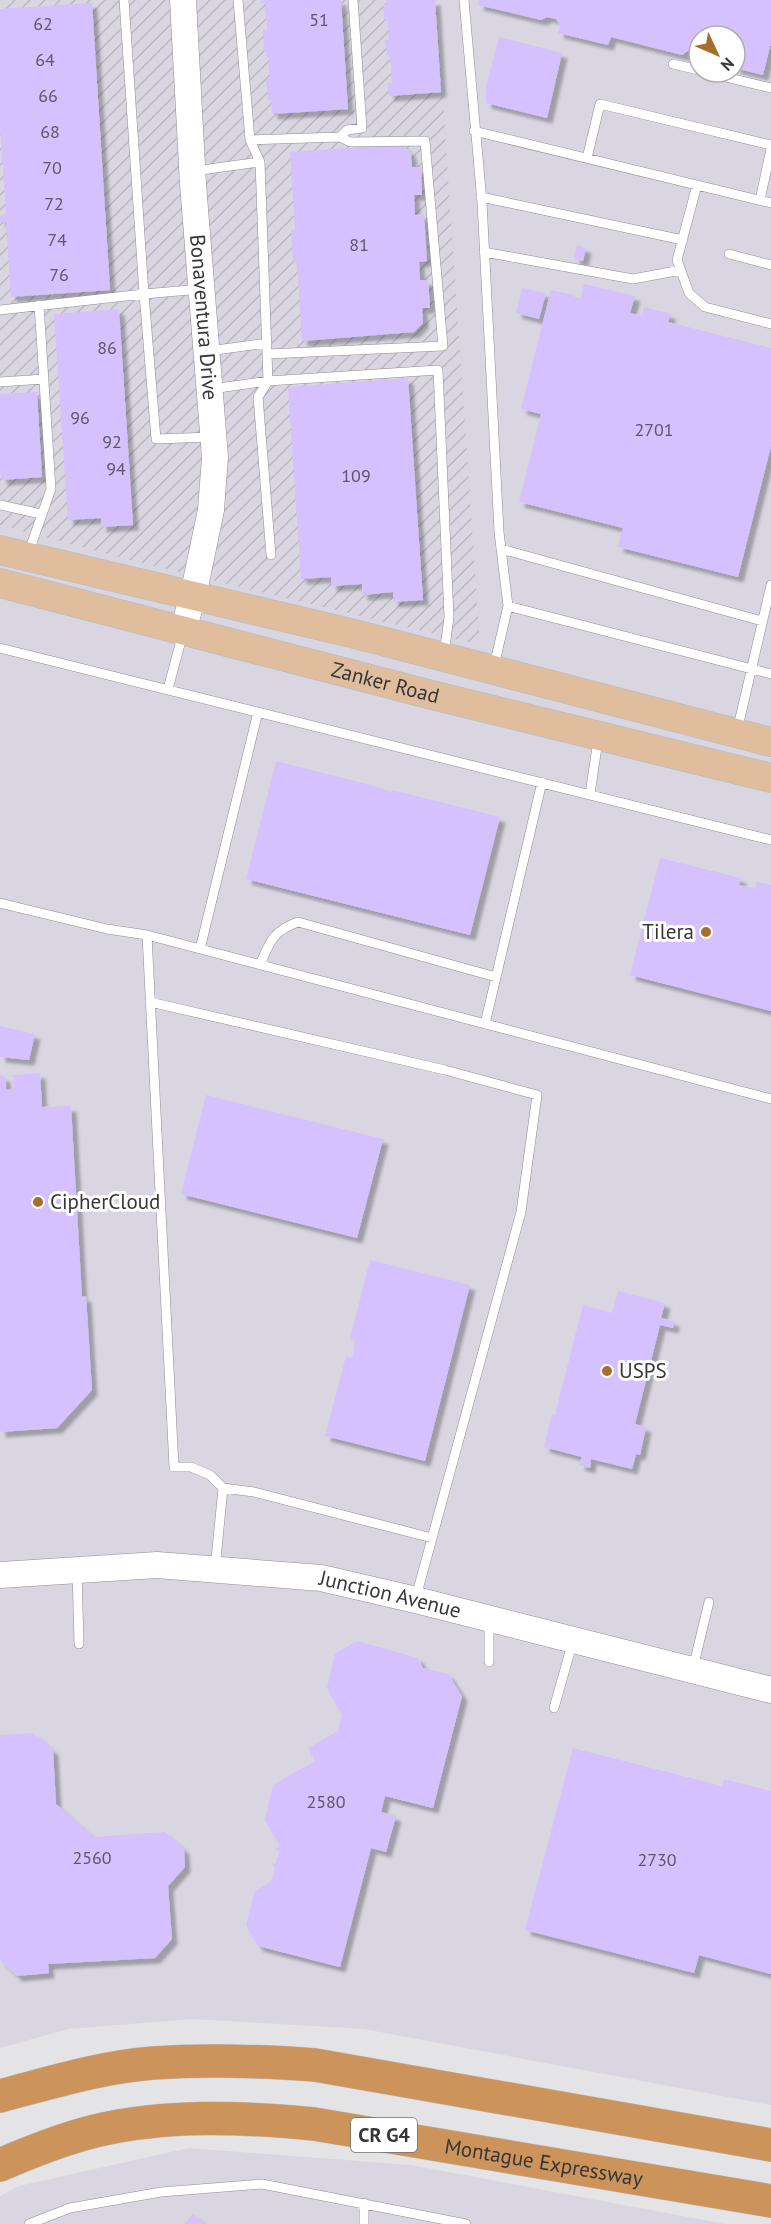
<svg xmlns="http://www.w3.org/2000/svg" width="771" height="2224" viewBox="0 0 771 2224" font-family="'PT Sans',sans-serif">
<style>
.built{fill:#d9d6e1;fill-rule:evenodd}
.industrial{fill:url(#industrial-furrows)}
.building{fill:#d4c1fd;filter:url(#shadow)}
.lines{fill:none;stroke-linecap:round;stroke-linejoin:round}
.lane-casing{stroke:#8e8e91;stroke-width:10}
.secondary-casing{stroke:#8e8e91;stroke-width:27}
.primary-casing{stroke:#bfbfbf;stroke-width:30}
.highway-casing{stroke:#bfbfbf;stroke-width:34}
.lane{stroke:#fff;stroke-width:9}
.secondary{stroke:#fff;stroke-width:26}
.primary{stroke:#e0be9d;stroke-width:28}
.highway{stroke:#cc935b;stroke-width:33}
.poi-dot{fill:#a76d2d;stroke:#fff;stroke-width:2}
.labels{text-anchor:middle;stroke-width:6;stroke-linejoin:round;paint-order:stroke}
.number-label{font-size:18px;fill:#5e5968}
.shield{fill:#fff;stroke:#727273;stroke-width:1.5}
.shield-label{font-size:20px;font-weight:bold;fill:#363637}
.street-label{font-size:21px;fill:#363637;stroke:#fff}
.poi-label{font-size:21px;fill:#363637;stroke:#fff;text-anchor:start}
</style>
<defs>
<pattern id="industrial-furrows" width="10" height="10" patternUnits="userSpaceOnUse" patternTransform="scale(1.5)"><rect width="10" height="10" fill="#d9d6e1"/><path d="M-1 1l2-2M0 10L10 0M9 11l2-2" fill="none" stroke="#bbb8c2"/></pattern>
<filter id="shadow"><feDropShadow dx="5.5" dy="5.5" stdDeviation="1.5" flood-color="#0004"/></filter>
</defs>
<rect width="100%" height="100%" fill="#e4e3e6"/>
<path class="built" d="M0 0H771V2105L364 2029 192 2019 68 2029 0 2048ZM699 36H735V72H699Z
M189 2148 411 2165 725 2224H0V2196L19 2186Z"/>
<path class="industrial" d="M0 0H436L480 645 137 562 0 525Z"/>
<path class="building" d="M261 0H341L348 109 272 114 271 100H268L266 79 270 78 268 52H264L263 30H267L265 3H261Z
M386 0H435L441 92 389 96 388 83H392L390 55H387L385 40H389L388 19 384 20 383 5 387 4Z
M479 0H771V42L763 75 735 68V36H699V57L697 53 687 51 682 55 611 37 608 45 558 33 560 25 556 19 547 17 541 20 478 5Z
M92 3 110 290 11 297 6 222H0V215L6 214 0 127V9Z
M499 37 562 53 547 118 486 103V87Z
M402 144 411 153 412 167H421L422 195H414L415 215 424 214 427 261 419 262 420 280H428L430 308H422L423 323 414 332 302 341 297 262H293L291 230H295L290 152Z
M577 245 586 248 583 261 574 259Z
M584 284 635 296 630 313 642 316 644 307 671 314 668 322 771 348V446L738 577 618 547 623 528 519 502 541 414 521 409 551 290 575 295 574 299 580 300Z
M522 288 546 293 539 319 516 313Z
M119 309 133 525 101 527V518L68 520 54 314Z
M408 378 423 600 393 602V592L362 595V584L331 586V577L301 579 288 387Z
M37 392 42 477 2 480 0 471V394Z
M276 761 378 787V788L392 792V790L500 817 470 935 246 879Z
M660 858 741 878 739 885 755 888 757 882 771 885V1011L630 975Z
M0 1026 35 1034 29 1060 0 1057Z
M40 1073 42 1107 71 1106 82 1297 86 1296 92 1390 57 1428 0 1432V1075L5 1077 6 1090 14 1089 13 1075Z
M206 1095 383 1139 357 1238 181 1194Z
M370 1260 470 1285 425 1461 325 1436 346 1356 352 1358 356 1341 350 1339Z
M618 1291 665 1303 661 1318 674 1321 673 1328 660 1325 635 1424 646 1427 640 1455 636 1454 632 1469 591 1459 590 1468 579 1465 582 1457 544 1447 552 1414 555 1415 583 1305 612 1313Z
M357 1641 418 1658 423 1668 448 1674 462 1696 433 1808 385 1796 381 1812 396 1816 386 1852 371 1848 340 1967 258 1946 246 1925 255 1891 271 1882 275 1868 272 1863 276 1864 279 1851 275 1850 280 1846 265 1820 273 1785 315 1761 308 1748 338 1731 342 1715 327 1688 335 1654Z
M33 1733 53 1750 56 1804 93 1837 165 1832 184 1849 185 1867 168 1886 172 1939 155 1958 48 1964 49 1973 17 1976 0 1960V1735Z
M573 1748 722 1786 724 1779 771 1791V1974L699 1955 694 1973 525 1930Z
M193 2214 204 2224H184Z"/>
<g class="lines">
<defs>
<path id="lane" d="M124 0 144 294 201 289
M238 0 250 140 260 162 268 381 258 397 271 555
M464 0 482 202 499 532 508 606 494 666
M673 64 699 70
M705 72 771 88
M474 131 771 203
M250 140 340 137 347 130 362 128 353 0
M587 158 600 104 771 145
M194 171 260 162
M697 185 677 260 689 293 705 307 771 324
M481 197 683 240
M760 200 771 149
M484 252 633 279 681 270
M729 254 771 265
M0 310 144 294 156 439 211 437
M209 351 267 343
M267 354 443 346 425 141 350 142 340 137
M0 382 44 379
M211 389 268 381 438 370 449 617 444 655
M0 505 41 514
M501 549 762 621
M28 554 51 489 39 305
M508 606 771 674
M0 648 771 840
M168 689 183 633
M737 731 771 585
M590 794 598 740
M0 903 107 929 147 935 771 1099
M147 935 174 1467H191L210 1475 223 1488 254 1492 432 1538
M200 949 258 712
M260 965C270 941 273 931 298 922L496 977
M150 1002 445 1070 537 1095 521 1212 416 1597
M485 1024 542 782
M215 1569 223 1488
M77 1571 79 1644
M489 1620V1662
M693 1668 709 1602
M554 1708 573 1641
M29 2224 70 2208 161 2192 262 2184 466 2224
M364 2224V2203"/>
<g id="secondary">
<path id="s1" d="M183 0 193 184 215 457 211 510 193 596 183 630"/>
<path id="s2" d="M0 1575 157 1565 321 1578 416 1600 771 1690"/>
</g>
<g id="primary">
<path d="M0 550 355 634 771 742"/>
<path id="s3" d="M0 583 428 694 771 778"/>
</g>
<g id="highway">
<path d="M0 2096C50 2083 101 2067 153 2063 207 2059 261 2061 315 2065L771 2145"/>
<path id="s4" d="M0 2165C30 2152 63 2139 95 2131 166 2114 242 2117 314 2124L771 2201"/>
</g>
</defs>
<use href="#lane" class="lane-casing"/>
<use href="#secondary" class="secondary-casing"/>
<use href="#primary" class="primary-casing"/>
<use href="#highway" class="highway-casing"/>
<use href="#lane" class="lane"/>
<use href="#secondary" class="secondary"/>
<use href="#primary" class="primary"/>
<use href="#highway" class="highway"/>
</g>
<g class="poi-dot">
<circle cx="706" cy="932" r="6"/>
<circle cx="38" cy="1202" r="6"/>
<circle cx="607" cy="1371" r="6"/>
</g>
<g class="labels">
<g class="number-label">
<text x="319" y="26">51</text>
<text x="43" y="30">62</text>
<text x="45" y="66">64</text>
<text x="48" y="102">66</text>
<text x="50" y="138">68</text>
<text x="52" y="174">70</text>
<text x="54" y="210">72</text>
<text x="57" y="246">74</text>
<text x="359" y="251">81</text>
<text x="59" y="281">76</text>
<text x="107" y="354">86</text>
<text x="80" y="424">96</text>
<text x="654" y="436">2701</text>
<text x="112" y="448">92</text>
<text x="116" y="475">94</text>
<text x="356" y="482">109</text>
<text x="326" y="1808">2580</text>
<text x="92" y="1864">2560</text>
<text x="657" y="1866">2730</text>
</g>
<rect class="shield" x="351" y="2118" width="66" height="34" rx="4.5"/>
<g class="shield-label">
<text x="384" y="2142">CR G4</text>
</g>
<g class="street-label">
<text dy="7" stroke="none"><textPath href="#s1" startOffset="318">Bonaventura Drive</textPath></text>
<text dy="7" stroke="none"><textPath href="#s3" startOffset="398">Zanker Road</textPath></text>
<text dy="7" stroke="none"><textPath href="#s2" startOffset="393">Junction Avenue</textPath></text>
<text dy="7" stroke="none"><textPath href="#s4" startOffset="554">Montague Expressway</textPath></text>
</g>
<g class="poi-label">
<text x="694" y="939" text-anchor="end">Tilera</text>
<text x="50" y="1209">CipherCloud</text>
<text x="619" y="1378">USPS</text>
</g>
</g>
<g transform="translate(717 54) rotate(134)"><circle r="28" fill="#ffffff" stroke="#afafaf" stroke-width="1.5"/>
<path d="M0-4.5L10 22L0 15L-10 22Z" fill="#a76d2d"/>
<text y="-9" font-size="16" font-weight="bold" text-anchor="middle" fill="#363637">N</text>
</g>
</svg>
